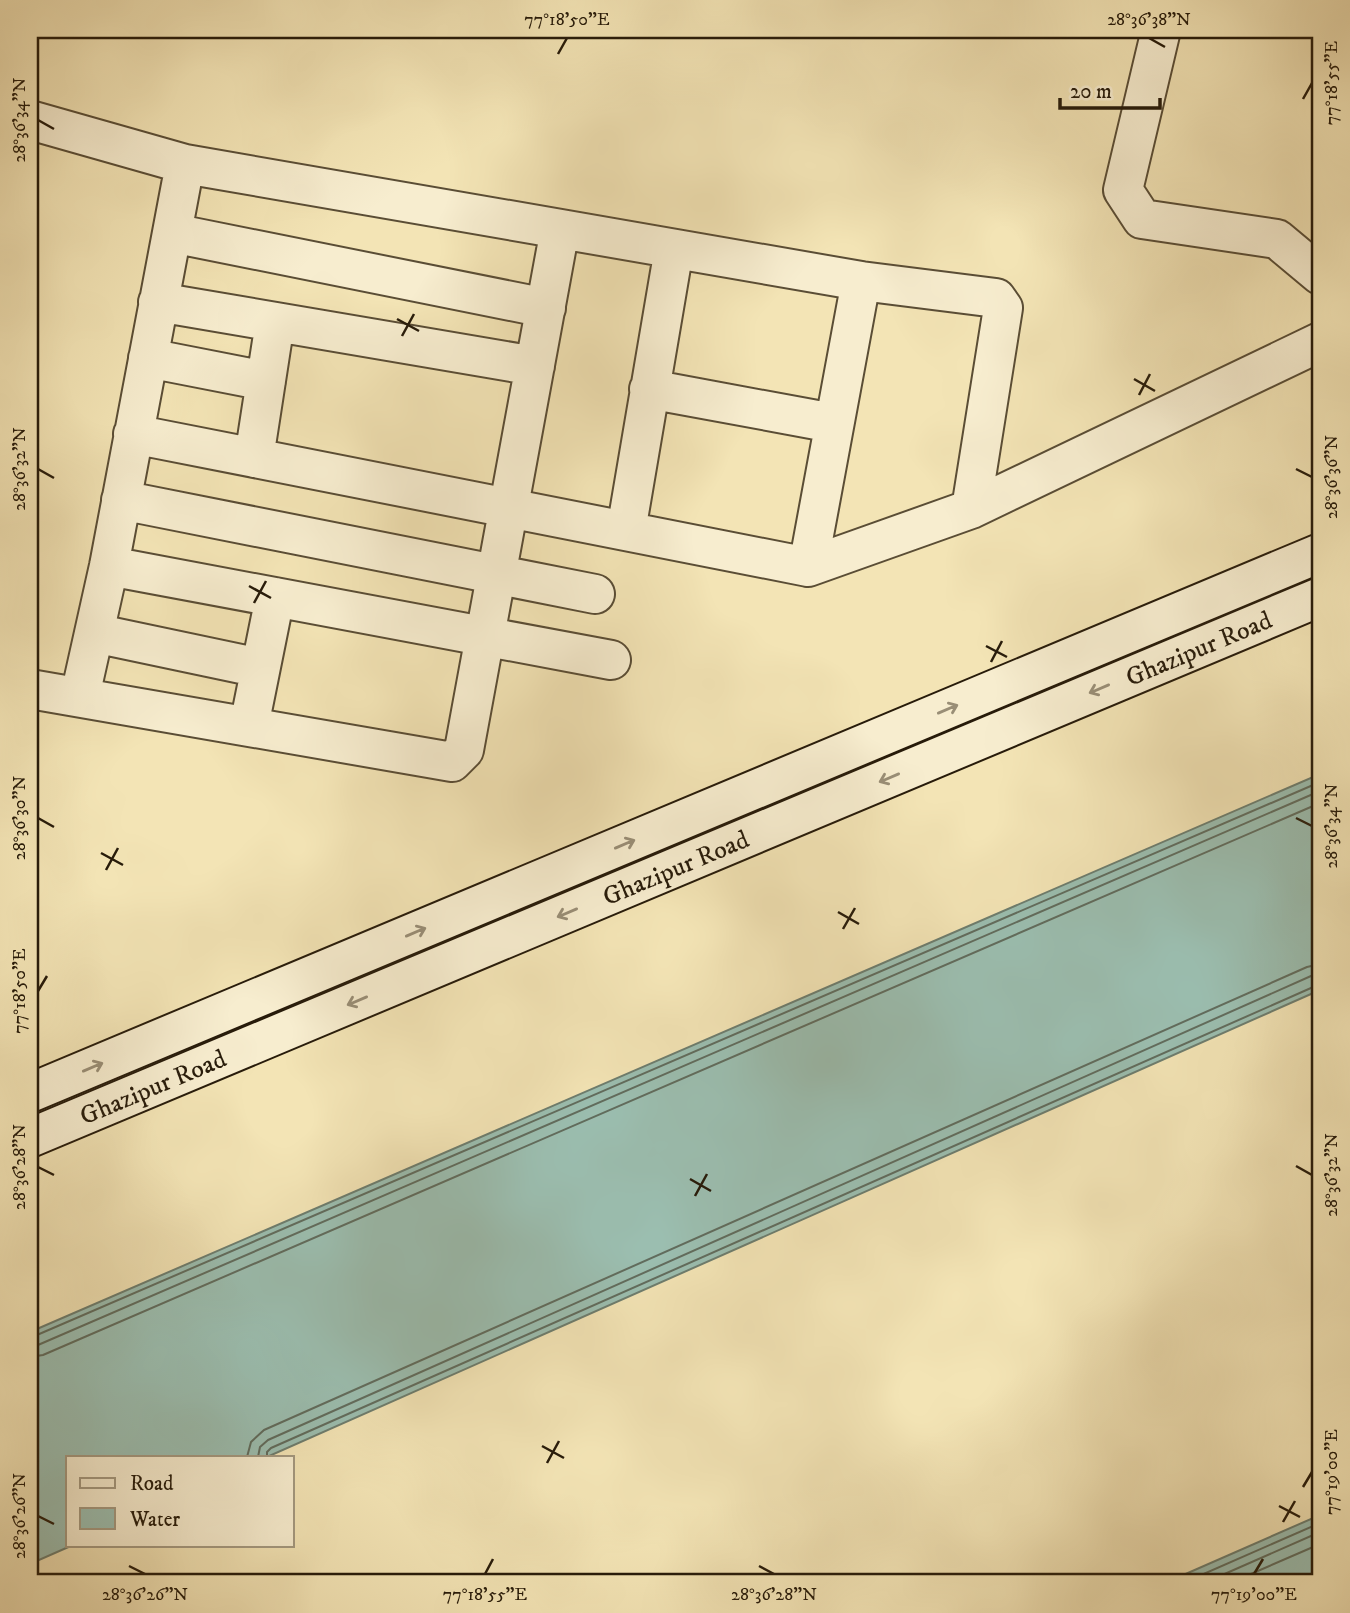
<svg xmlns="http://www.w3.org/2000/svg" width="1350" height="1613" viewBox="0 0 1350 1613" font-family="'IM FELL DW Pica',serif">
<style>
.water{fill:#9bbeb0;stroke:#6d7d6e;stroke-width:2}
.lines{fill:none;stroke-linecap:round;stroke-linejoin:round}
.shore{stroke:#616c5d;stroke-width:2}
.minor-casing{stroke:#5a4d35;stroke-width:42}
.secondary-casing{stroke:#271b0a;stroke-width:42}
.minor{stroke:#f7edcf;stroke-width:38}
.secondary{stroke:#f7edcf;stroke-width:38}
.oneway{stroke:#998e76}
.ticks{fill:none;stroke:#271b0a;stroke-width:2.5}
.labels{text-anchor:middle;stroke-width:7;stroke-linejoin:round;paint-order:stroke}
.street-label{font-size:26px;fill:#271b0a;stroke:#f7edcf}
.neatline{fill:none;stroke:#271b0a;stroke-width:2.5}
.ticks-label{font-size:18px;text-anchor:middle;fill:#271b0a}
</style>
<rect width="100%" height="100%" fill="#f3e4b5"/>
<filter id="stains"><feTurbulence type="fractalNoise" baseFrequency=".00286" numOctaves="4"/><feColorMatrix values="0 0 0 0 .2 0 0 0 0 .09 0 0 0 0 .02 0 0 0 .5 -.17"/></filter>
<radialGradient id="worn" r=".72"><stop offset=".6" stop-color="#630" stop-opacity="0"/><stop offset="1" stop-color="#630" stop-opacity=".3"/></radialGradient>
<path class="water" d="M1320 774V990L267 1457H68V1545H73L30 1564V1332Z
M1320 1515V1583H1165Z"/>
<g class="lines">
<path class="shore" d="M30 1338 1320 782
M30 1347 38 1345 1320 791
M30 1357 43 1355 1320 803
M247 1457 251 1442 264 1430 1307 967 1320 964
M258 1457 260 1447 268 1440 1311 976 1320 975
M267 1457V1452L271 1448 1320 984
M1183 1583 1320 1523
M1204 1583 1320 1532
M1230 1583 1320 1544"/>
<defs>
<path id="minor" d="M1161 30 1123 190 1142 219 1277 239 1320 275
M30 120 185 164 861 281 996 298 1003 308 971 509
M172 233 546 308
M158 302 535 366
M148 358 266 381
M649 389 833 423
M133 434 808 567 971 509 1320 342
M254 458 275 322
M121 500 595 594
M626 531 674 249
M109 566 611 660
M808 567 861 281
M94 633 260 668
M30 689 452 762 464 750 560 229
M80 696 109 566 185 164
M249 726 275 597"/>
<g id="secondary">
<path d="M30 1093 1320 553"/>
<path id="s1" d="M30 1138 1320 597"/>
</g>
</defs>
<use href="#minor" class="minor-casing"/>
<use href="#secondary" class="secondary-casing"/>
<use href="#minor" class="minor"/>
<use href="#secondary" class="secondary"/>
</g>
<defs><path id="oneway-shaft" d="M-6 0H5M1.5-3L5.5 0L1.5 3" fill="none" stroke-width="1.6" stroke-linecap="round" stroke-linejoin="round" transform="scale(1.75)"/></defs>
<g class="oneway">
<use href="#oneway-shaft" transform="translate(1099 689) rotate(157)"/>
<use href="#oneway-shaft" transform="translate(948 709) rotate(-23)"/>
<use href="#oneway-shaft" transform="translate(889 778) rotate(157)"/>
<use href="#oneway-shaft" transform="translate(625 844) rotate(-23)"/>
<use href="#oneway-shaft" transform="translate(567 913) rotate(157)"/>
<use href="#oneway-shaft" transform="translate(416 932) rotate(-23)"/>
<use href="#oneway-shaft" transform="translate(357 1001) rotate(157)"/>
<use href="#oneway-shaft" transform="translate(93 1067) rotate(-23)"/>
</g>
<path class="ticks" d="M1149 38 1165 47M558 54 567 38M1303 99 1312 83M38 120 54 129M397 319 419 331M402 336 414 314M1134 379 1155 391M1139 395 1150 374M38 469 54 478M1296 469 1312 477M249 586 271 598M254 603 266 581M986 646 1007 657M991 662 1002 641M38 818 54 827M1296 818 1312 826M101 853 123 865M106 870 118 848M838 912 859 924M843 929 855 908M38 991 47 976M1296 1166 1312 1175M38 1167 54 1175M690 1179 711 1191M695 1196 707 1174M542 1446 564 1458M547 1463 559 1441M1303 1487 1312 1472M1279 1506 1300 1517M38 1516 54 1524M1283 1522 1295 1501M129 1566 145 1574M759 1566 774 1574M485 1574 493 1559M1254 1574 1263 1559"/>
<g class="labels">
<g class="street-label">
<text dy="9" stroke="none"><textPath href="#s1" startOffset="1267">Ghazipur Road</textPath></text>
<text dy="9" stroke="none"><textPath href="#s1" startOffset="700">Ghazipur Road</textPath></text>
<text dy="9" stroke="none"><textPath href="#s1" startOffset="133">Ghazipur Road</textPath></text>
</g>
</g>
<rect width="1350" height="1613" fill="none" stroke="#f3e4b5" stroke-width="77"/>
<rect x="66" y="1456" width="228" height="91" fill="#f7edcf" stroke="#a49980" stroke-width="2"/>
<rect x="80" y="1478" width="35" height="10" fill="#f7edcf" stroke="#a49980" stroke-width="2"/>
<text x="130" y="1490" font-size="21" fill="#271b0a">Road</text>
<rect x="80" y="1508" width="35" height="21" fill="#9bbeb0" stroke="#a49980" stroke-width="2"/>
<text x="130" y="1526" font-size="21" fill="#271b0a">Water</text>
<path d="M1060 98v10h100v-10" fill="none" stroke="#271b0a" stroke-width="3.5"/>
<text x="1070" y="98" font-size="21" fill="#271b0a" stroke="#f7edcf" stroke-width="5" paint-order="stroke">20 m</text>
<rect x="38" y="38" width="1274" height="1536" class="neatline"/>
<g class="ticks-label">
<text x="567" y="25">77°18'50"E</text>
<text x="1149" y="25">28°36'38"N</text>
<text transform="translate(1331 83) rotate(-90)" y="6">77°18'55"E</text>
<text transform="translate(19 120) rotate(-90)" y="6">28°36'34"N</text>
<text transform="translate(19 469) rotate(-90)" y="6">28°36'32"N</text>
<text transform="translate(1331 477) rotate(-90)" y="6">28°36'36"N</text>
<text transform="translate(19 818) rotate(-90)" y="6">28°36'30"N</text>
<text transform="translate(1331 826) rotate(-90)" y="6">28°36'34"N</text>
<text transform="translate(19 991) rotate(-90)" y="6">77°18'50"E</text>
<text transform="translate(19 1167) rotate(-90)" y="6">28°36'28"N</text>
<text transform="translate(1331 1175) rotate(-90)" y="6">28°36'32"N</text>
<text transform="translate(1331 1472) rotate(-90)" y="6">77°19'00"E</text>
<text transform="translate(19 1516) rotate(-90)" y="6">28°36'26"N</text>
<text x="145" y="1600">28°36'26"N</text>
<text x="485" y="1600">77°18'55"E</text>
<text x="774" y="1600">28°36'28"N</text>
<text x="1254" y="1600">77°19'00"E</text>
</g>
<rect width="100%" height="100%" filter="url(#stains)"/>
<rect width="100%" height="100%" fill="url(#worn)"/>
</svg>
